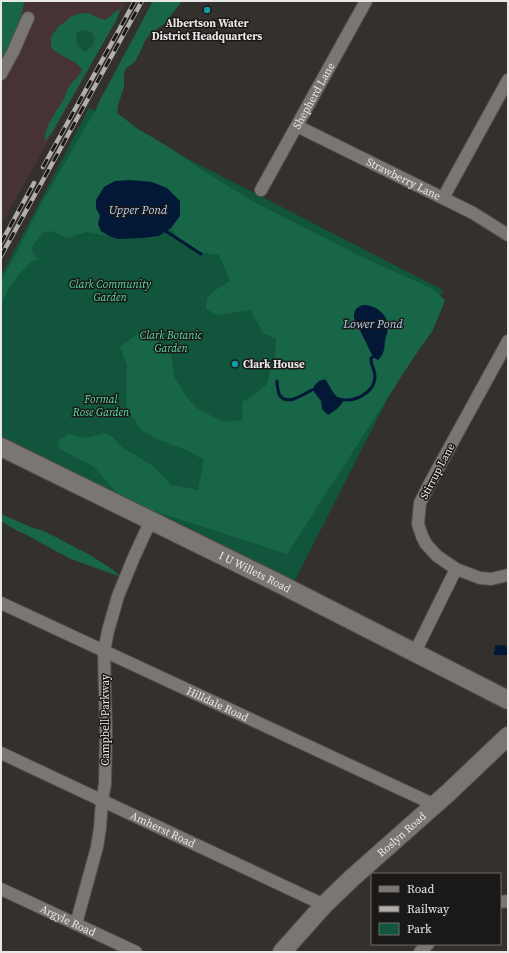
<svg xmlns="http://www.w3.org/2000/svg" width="509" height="953" viewBox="0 0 509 953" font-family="'Source Serif 4',serif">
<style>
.industrial{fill:#473335}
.green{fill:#11563c}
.forest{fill:#186648;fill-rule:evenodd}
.water{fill:#021836}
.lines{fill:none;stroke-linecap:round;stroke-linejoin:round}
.stream{stroke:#021836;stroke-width:3}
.minor-casing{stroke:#524e4c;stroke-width:14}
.secondary-casing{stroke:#524e4c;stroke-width:20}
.minor{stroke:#7a7673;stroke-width:12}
.secondary{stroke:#7a7673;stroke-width:18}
.rail-casing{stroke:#b1aeac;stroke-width:4.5}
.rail{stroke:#1b1918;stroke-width:3;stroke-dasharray:9;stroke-linecap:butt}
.culture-dot{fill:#0f9aa8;stroke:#1b1918;stroke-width:1.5}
.labels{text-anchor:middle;stroke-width:3;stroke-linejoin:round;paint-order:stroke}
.poi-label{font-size:11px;font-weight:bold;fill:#eae8e6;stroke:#1b1918}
.street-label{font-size:11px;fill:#eae8e6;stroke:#1b1918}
.park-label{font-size:11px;font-style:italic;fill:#59dda6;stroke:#1b1918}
.water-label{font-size:12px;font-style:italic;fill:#b4cef1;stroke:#1b1918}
</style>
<rect width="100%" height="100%" fill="#34302e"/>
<path class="industrial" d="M25 1H127L1 225V61L10 45Z"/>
<path class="green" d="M83 30C91 33 98 33 93 43 91 47 90 49 87 52L82 50 77 43 76 34 79 31Z
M89 108 443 290 290 590 1 447V276Z"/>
<path class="forest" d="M1 1H25C22 9 21 18 18 26 15 38 8 50 1 61Z
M153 1H182L164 24 150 34 146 39 136 60 131 65 127 67 125 70 124 74V87L118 105 117 113 138 129 172 149 199 168 252 201 362 257 431 288 445 300 433 330 414 357 287 554 157 512 132 507 116 492 94 467 60 449 58 441 68 434 87 438 104 433 112 437 123 448 153 466 171 485 198 490 204 460 184 449 159 440 141 430 126 406 127 365 120 347 139 333 154 335 171 355 175 379 188 399 198 409 223 422 243 420 242 402 253 396 267 384 271 367 275 359 276 338 264 334 254 317 251 310 217 315 206 309 207 298 214 291 230 281 219 255 198 252 181 243 171 228 180 216 96 208 100 216 98 224 101 231 109 236 86 232 67 238 54 232 48 231 43 233 33 245 32 250 33 254 39 260 32 261 19 274 10 287 1 303V281L15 256 39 208 87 124 94 114 100 100ZM329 385 334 394 342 400 331 413 328 415 322 409 321 401 314 392Z
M120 9 117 19 51 134 45 141C43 128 59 108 65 97 66 94 66 91 68 88 72 81 79 78 82 70 78 62 69 60 61 55 57 53 54 50 51 47V37L59 26 64 23 69 18 77 14 89 13 101 19 106 20 116 11ZM83 30C85 31 88 31 90 32 100 36 92 47 86 52L82 50 77 43 76 34 79 31Z
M1 514 33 528 44 531 90 555 112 569 121 577 71 559 39 542 27 535 16 530 1 521Z"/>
<path class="water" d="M130 180 152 182 167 188 180 201V216L171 228 159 236 141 238 118 239 109 236 101 231 98 224 100 216 96 208V200L104 187 115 181Z
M363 305C375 305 388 313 388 328 388 332 386 336 385 340 384 349 385 353 378 360L373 357 354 318C354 310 355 308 363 305Z
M325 379C329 384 331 390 335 395 338 398 341 399 343 402L337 409 328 415 322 409 321 401 314 392V386L319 381Z
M495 645 508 646V655H494Z"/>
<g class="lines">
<path class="stream" d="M164 230 201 254
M277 381C277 386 278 390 279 394 286 408 305 393 314 389L317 391
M339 399C354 403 375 393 375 376 375 370 370 364 371 358L373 357"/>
<defs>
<g id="minor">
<path d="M1 74 13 52 28 18"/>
<path id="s1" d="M297 126 473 213 508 235"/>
<path id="s2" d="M261 190 366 1"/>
<path d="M443 198 508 80"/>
<path d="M508 341 430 483 420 503 418 524 422 536 426 544 437 556 456 569 480 578 491 579 508 575"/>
<path id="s3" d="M1 603 435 805"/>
<path d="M415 652 456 569"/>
<path id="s4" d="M1 753 324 905"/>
<path id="s5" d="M1 889 136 952"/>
<path d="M500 902 508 901"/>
<path d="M76 924 97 847 100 828 102 801 105 784 106 734 104 651 108 631 118 596 134 557 151 520"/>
<path d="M420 952 428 944"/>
</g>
<g id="secondary">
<path id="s6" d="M1 447 280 584 508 700"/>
<path id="s7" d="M282 952 324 905 352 878 448 793 508 736"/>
</g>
</defs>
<use href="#minor" class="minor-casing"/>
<use href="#secondary" class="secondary-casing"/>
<use href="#minor" class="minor"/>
<use href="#secondary" class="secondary"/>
<defs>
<path id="rail" d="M43 167 135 1
M1 243 34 183
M1 256 142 1"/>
</defs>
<use href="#rail" class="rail-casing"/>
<use href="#rail" class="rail"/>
</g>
<g class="culture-dot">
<circle cx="207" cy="10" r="4"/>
<circle cx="235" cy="364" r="4"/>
</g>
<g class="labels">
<g class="poi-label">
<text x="207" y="27">Albertson Water<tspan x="207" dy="13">District Headquarters</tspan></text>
<text x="243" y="368" text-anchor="start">Clark House</text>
</g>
<g class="street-label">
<text dy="4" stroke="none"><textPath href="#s2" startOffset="108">Shepherd Lane</textPath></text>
<text dy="4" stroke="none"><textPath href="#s1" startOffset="119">Strawberry Lane</textPath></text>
<text transform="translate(437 471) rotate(-62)" y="4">Stirrup Lane</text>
<text dy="4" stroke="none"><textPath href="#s6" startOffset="283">I U Willets Road</textPath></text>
<text dy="4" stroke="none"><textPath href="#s3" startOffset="239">Hilldale Road</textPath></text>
<text transform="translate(105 720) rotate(-90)" y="4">Campbell Parkway</text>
<text dy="4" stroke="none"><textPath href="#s4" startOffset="179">Amherst Road</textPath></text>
<text dy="4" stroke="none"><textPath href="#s7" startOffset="168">Roslyn Road</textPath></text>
<text dy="4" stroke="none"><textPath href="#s5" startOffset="74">Argyle Road</textPath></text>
</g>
<g class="park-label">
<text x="110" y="288">Clark Community<tspan x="110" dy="13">Garden</tspan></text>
<text x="171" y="339">Clark Botanic<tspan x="171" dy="13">Garden</tspan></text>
<text x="101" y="403">Formal<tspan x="101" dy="13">Rose Garden</tspan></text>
</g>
<g class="water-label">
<text x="138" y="214">Upper Pond</text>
<text x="373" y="328">Lower Pond</text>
</g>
</g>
<rect width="509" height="953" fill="none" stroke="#eae8e6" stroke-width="4"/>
<rect x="371" y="873" width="130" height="72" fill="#1b1918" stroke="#6e6c6a"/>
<rect x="379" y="886" width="20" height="6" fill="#7a7673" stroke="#6e6c6a"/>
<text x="407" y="893" font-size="12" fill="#eae8e6">Road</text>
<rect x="379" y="906" width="20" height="6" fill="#b1aeac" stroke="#6e6c6a"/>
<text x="407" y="913" font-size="12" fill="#eae8e6">Railway</text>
<rect x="379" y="923" width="20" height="12" fill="#11563c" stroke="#6e6c6a"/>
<text x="407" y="933" font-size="12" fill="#eae8e6">Park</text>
</svg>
